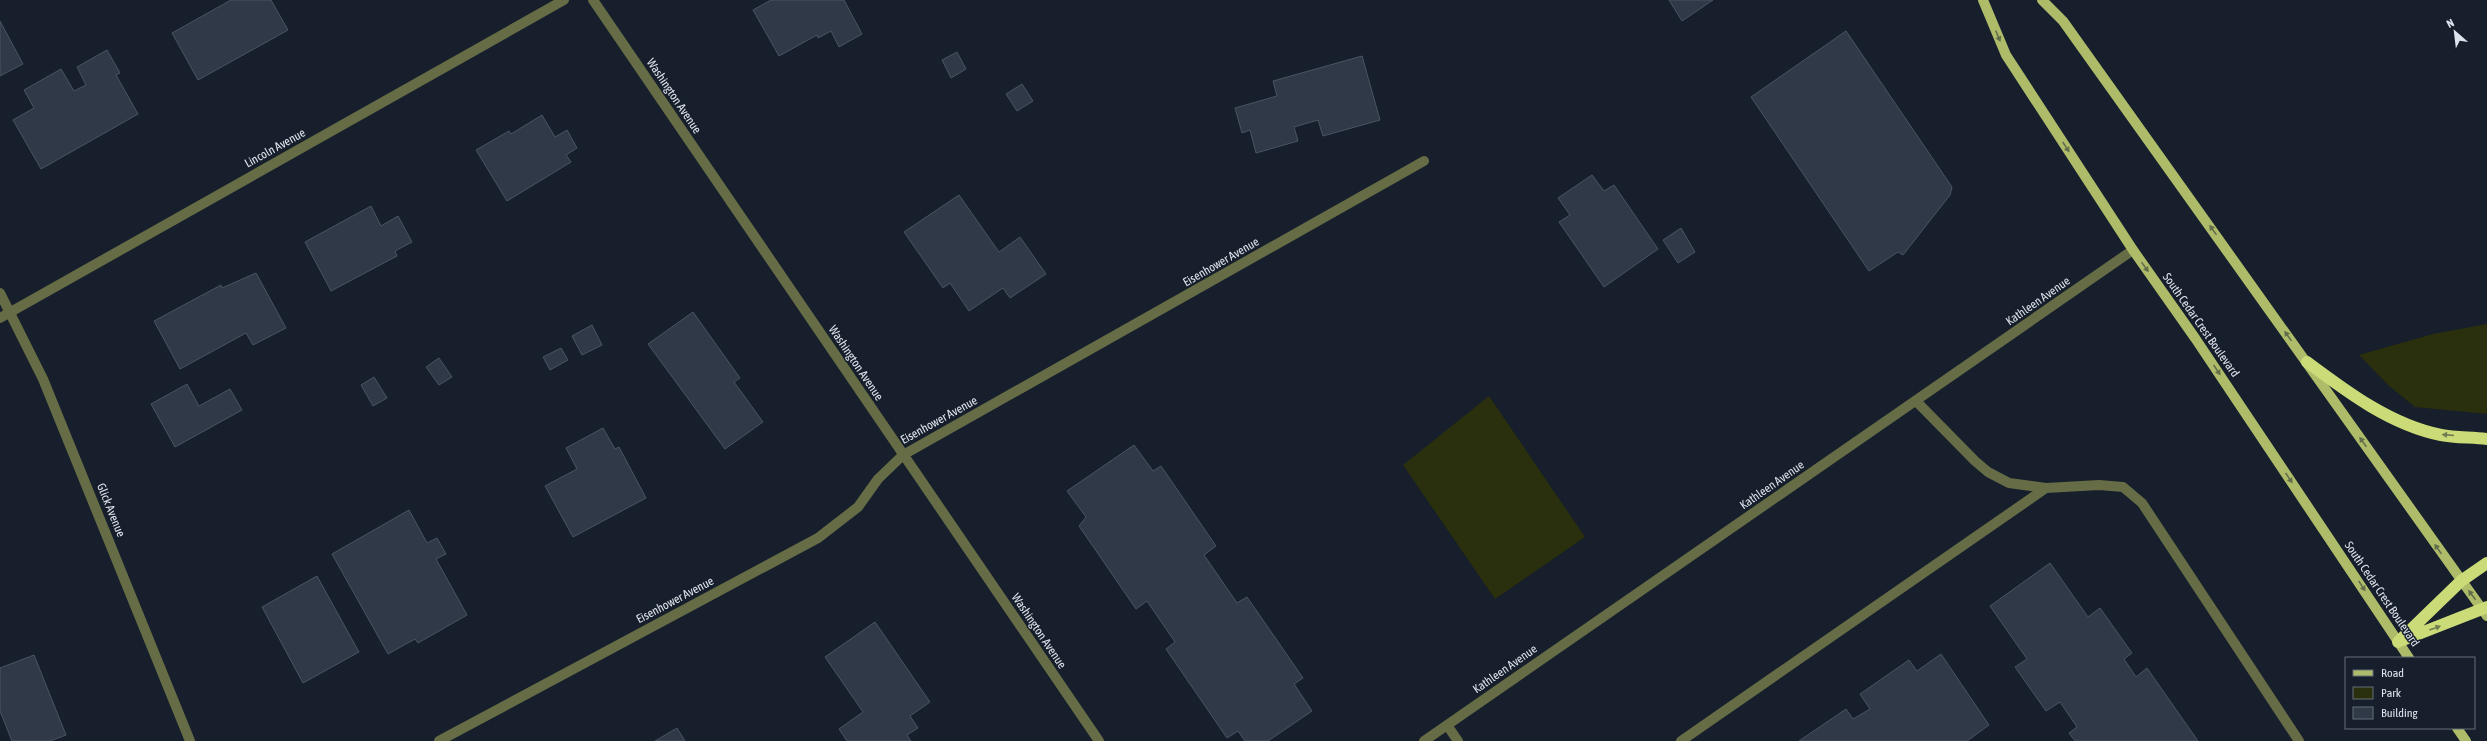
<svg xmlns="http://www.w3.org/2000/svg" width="2487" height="741" viewBox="0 0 2487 741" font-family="'Asap Condensed',sans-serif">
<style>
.green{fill:#2a2f0d}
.building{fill:#2f3947;stroke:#4a5463}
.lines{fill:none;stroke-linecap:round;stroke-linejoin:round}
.minor{stroke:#656c46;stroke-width:10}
.major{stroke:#aebc6a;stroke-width:10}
.highway{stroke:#cbdb78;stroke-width:12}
.oneway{fill:#626e4a}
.oneway2{fill:#707d52}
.labels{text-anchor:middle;stroke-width:3;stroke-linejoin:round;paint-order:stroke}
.street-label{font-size:12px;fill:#dee4ed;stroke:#161f2b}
</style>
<rect width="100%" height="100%" fill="#161f2b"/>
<path class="green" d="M2487 324V414L2415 407 2388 385 2359 355 2433 334Z
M1489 396 1585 537 1495 599 1403 465Z"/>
<path class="building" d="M231 0H271L288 30 198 80 172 33Z
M771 0H844L862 34 839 47 831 31 818 38 817 35 779 56 753 10Z
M1669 0H1713L1682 21Z
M0 21 23 64 0 76Z
M1846 31 1952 187 1950 195 1903 255 1898 252 1869 271 1751 97Z
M107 50 120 73 116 75 138 114 41 169 13 120 34 108 24 90 61 69 74 91 86 85 77 67Z
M957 52 966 69 951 78 942 60Z
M1362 56 1380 120 1323 136 1318 120 1294 127 1298 141 1256 153 1250 130 1242 133 1235 108 1277 96 1273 81Z
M1022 84 1033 101 1017 111 1006 94Z
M542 115 555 137 567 130 577 148 566 155 571 162 507 201 476 150 509 131 511 134Z
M1592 175 1604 191 1614 185 1658 249 1604 287 1559 222 1570 215 1558 198Z
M959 195 999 252 1020 237 1046 274 1010 298 1003 288 969 311 950 283 943 288 904 232Z
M371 206 381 226 398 216 412 242 395 251 397 256 331 291 305 242Z
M1681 228 1695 252 1678 263 1663 240Z
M256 273 286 328 253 345 246 333 180 369 154 321 221 285 222 288Z
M693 312 740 378 734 382 763 422 725 449 648 344Z
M592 325 602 345 582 355 572 336Z
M561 348 568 360 550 370 543 357Z
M439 358 452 377 439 385 426 367Z
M374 377 387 398 373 406 361 385Z
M187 384 199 406 230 389 242 410 175 447 151 404Z
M603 428 615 449 619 447 646 498 573 537 545 486 577 469 566 448Z
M1134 445 1153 471 1161 466 1216 546 1204 555 1237 603 1247 597 1303 678 1294 684 1312 711 1268 741H1245L1238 731 1227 738 1166 649 1175 642 1147 601 1136 609 1079 526 1086 517 1067 491Z
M409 510 427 543 437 538 446 554 436 559 467 615 418 643 415 639 388 654 332 554Z
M2050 563 2088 617 2100 608 2132 653 2124 659 2136 677 2147 668 2198 741H2075L2069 733 2077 727 2060 702 2046 711 2015 667 2027 659 1990 606Z
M317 576 359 652 303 683 262 607Z
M875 622 930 702 910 716 918 728 907 735 911 741H847L839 729 863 712 825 657Z
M1941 654 1989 725 1967 741H1799L1846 709 1853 719 1870 709 1860 694 1909 660 1917 671Z
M34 655 66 735 50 741H12L0 711V668Z
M677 728 685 741H655Z"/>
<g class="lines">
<path class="minor" d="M593 0 1099 741
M0 293 43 379 190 741
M0 318 564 0
M1916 401 1975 461 1988 472 2009 483 2046 488 2099 485 2123 487 2142 503 2299 741
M1447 725 1458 741
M439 741 818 538 858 507 878 479 903 455 1424 161
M1424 741 2133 250
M1681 741 2046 488"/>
<path class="major" d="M1983 0 2006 55 2133 250 2195 338 2409 658
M2042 0 2063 21 2487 616
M2457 728 2466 741"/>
<path class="highway" d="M2307 362C2347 392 2391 425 2441 435 2456 438 2472 437 2487 439
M2403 640 2487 607
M2398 642 2461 581 2487 563"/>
</g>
<defs><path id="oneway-solid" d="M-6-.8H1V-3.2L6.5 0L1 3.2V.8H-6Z"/></defs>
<g class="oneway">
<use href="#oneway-solid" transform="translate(1998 36) rotate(67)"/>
<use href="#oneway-solid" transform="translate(2066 147) rotate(57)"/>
<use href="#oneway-solid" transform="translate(2213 230) rotate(-125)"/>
<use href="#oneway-solid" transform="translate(2145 267) rotate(54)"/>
<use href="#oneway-solid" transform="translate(2288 336) rotate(-125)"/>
<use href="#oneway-solid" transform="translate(2217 370) rotate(56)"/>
<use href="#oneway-solid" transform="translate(2363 442) rotate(-125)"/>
<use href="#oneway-solid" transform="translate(2289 478) rotate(56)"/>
<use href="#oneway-solid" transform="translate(2438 549) rotate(-125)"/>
<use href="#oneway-solid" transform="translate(2362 586) rotate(57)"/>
<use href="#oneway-solid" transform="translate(2472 595) rotate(-127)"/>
</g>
<g class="oneway2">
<use href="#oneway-solid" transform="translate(2448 435) rotate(-175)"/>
<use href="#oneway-solid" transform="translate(2435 628) rotate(-20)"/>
</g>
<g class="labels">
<g class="street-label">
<text transform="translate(674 96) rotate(56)" y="4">Washington Avenue</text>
<text transform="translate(275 148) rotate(-29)" y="4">Lincoln Avenue</text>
<text transform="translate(1221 262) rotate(-30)" y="4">Eisenhower Avenue</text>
<text transform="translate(2038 301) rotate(-35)" y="4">Kathleen Avenue</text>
<text transform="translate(2201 325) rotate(55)" y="4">South Cedar Crest Boulevard</text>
<text transform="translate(856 363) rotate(56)" y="4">Washington Avenue</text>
<text transform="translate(939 420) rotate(-29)" y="4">Eisenhower Avenue</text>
<text transform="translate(1772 485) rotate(-35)" y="4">Kathleen Avenue</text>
<text transform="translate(111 510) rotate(68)" y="4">Glick Avenue</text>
<text transform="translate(2382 594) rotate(56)" y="4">South Cedar Crest Boulevard</text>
<text transform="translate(675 600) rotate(-28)" y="4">Eisenhower Avenue</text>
<text transform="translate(1039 631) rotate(56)" y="4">Washington Avenue</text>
<text transform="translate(1505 669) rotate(-35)" y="4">Kathleen Avenue</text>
</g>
</g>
<rect x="2345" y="657" width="130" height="72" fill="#161f2b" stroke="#666e79"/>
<rect x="2353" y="670" width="20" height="6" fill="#aebc6a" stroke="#666e79"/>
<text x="2381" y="677" font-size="12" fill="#dee4ed">Road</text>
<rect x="2353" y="687" width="20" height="12" fill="#2a2f0d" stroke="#666e79"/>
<text x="2381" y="697" font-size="12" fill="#dee4ed">Park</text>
<rect x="2353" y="707" width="20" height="12" fill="#2f3947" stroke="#666e79"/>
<text x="2381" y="717" font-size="12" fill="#dee4ed">Building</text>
<g transform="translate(2455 32) rotate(332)" stroke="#161f2b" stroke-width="3" paint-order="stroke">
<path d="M0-3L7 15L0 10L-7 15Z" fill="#dee4ed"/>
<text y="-6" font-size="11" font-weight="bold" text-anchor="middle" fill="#dee4ed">N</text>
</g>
</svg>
